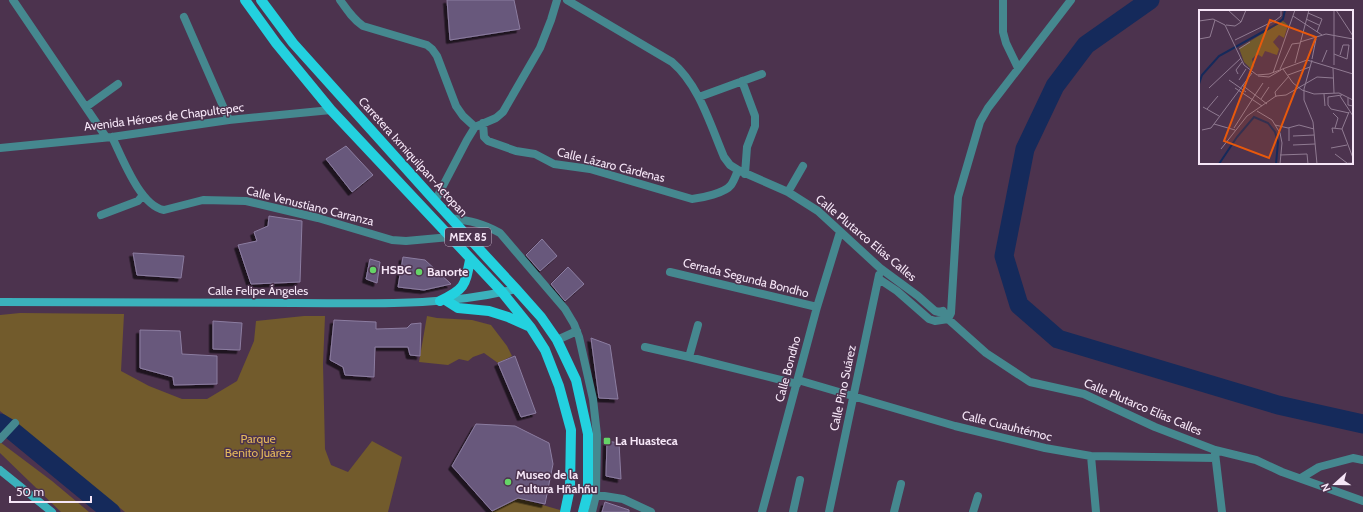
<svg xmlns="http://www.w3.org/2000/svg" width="1363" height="512" viewBox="0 0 1363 512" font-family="Cabin,sans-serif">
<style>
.green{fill:#725b2c}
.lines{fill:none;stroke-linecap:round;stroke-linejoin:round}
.river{stroke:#152a5b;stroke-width:19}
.building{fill:#67587b;stroke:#8c7da1;filter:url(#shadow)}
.street{stroke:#45888f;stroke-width:8}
.secondary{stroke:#3bb1bc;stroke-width:8}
.primary{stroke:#23d1df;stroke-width:10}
.poi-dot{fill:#65d467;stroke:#4c334e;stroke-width:1.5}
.labels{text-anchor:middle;stroke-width:3;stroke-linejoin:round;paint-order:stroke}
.shield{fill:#4c334e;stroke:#c3b0c4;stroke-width:1}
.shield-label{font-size:11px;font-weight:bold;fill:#f6e6f7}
.street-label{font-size:12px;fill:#f6e6f7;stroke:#4c334e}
.poi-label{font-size:12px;font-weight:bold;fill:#f6e6f7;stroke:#4c334e;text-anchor:start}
.park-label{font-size:12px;fill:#e4b85b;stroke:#4c334e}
.inset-river{fill:none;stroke:#152a5b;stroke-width:2}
.inset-road{fill:none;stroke:#907b92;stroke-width:1}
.view{fill:#e8590c;fill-opacity:0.15;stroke:#e8590c;stroke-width:2}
.inset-edge{fill:none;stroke:#f6e6f7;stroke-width:2}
</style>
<defs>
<filter id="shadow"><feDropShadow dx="-3.5" dy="3.5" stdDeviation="0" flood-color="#0009"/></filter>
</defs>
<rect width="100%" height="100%" fill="#4c334e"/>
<path class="green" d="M20 313 124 314 121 371 149 386 182 399H207L237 381 254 341 256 321 304 316H325L323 364 325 449 331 465 348 472 372 441 402 457 388 512H125L0 411V315Z
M427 316 437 318 472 320 491 325 507 346 512 356 498 363 484 353 473 357 468 361 459 359 448 365 419 362Z
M0 442 52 481 89 512H61L0 453Z
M518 498 560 510V512H491Z"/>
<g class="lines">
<path class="river" d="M1150 0 1086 45 1055 86 1025 149 1004 256 1019 305 1058 339 1278 405 1363 424
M0 423 10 429 111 512"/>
</g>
<path class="building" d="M447 0H514L520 29 450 40Z
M346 146 373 175 352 192 326 159Z
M269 216 302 221 300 282 251 284 238 245 257 241 254 232 268 226Z
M542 239 557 256 540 271 526 255Z
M133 253 184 256 181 278 137 275Z
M403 257 425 260 451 284 424 290 398 287Z
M370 259 380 262 377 283 366 279Z
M568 267 584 284 565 301 551 284Z
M334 320 376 322V329L407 328 411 324 421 323 420 356 410 355 408 347H375L374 377 345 375 343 367 330 360Z
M213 321 242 323 240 350 213 349Z
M140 330 180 331 182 354 217 356V384L174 385 173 377 140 368Z
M591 338 610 345 618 399 599 398Z
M515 356 536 413 521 417 498 363Z
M476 424 515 426 549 443 553 464 545 504 518 498 492 511 452 466Z
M607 441 619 443 621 479 606 476Z
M605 502 629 510V512H602Z"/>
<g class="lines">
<path class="street" d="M13 0 106 137
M340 0C347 10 353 19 363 26L427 45 432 49 437 56 456 106 463 116 475 127
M567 0 672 62C699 85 710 124 724 157L730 165 738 170 788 192 818 211 880 268 918 296 935 311 939 312 943 311
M1003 0V32L1006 43 1018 68
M184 17 229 120
M742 81 755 116V126L747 147 745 174
M699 97 762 74
M86 107 118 84
M483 123 484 137 488 141 516 151 535 154 554 164 590 169 692 199C702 198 725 193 731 185 734 181 736 175 738 170
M112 137C122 157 140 206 164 210L203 200 246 201 318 218 392 240 406 241 450 237
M0 148 112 137 229 120 331 110
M788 192 803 166
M435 201 467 140 475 127 496 118 503 112 540 48 551 20 557 0
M101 215 138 201 143 195
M450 218C471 221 482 223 500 233L565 309 574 324 579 337 593 399 597 435 596 495 592 512
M670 272 817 307
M879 279 897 291 929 319 935 321 948 319 951 313 958 197 980 122 988 108 1071 0
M943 311 948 319 986 353 1030 382 1084 394 1155 427 1215 450 1256 460 1282 472 1363 501
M557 340 577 331
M645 347 689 357 797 384
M689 357 698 325
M798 380 955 426 1045 448 1091 456 1215 458
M0 439 15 423
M1215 453 1222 512
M1091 456 1096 512
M1301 478 1319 467 1353 458 1363 460
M592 494 623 499 651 512
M762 512 817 307 840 232
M793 512 800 480
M829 512 879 275
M894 512 901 484
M973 512 978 496"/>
<path class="secondary" d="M0 302C98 303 196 303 293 303 367 303 444 307 516 289
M0 470 52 512"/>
<path class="primary" d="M245 0 276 43 331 110 502 292 531 328 545 350 559 386 571 430 570 488 565 512
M261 0 293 43 435 201 516 289 541 317 557 340 576 380 588 434V493L583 512
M440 301C465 289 465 286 470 260
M447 301 458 308 489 311 508 317 528 326"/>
</g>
<g class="poi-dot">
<circle cx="373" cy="270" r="4"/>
<circle cx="419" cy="272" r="4"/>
<rect x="603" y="437" width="8" height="8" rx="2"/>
<circle cx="508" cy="482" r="4"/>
</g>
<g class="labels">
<rect class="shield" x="445" y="228" width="46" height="18" rx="3"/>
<g class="shield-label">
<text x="468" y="241">MEX 85</text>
</g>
<g class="street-label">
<text transform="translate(164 117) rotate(-7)" y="4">Avenida Héroes de Chapultepec</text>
<text transform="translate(413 157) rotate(48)" y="4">Carretera Ixmiquilpan-Actopan</text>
<text transform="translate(611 165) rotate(14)" y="4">Calle Lázaro Cárdenas</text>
<text transform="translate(310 206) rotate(14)" y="4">Calle Venustiano Carranza</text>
<text transform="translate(866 238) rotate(40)" y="4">Calle Plutarco Elías Calles</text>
<text transform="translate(746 278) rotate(14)" y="4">Cerrada Segunda Bondho</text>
<text x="258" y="295">Calle Felipe Ángeles</text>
<text transform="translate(788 369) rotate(-75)" y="4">Calle Bondho</text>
<text transform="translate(843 388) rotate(-78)" y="4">Calle Pino Suárez</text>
<text transform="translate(1143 407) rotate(23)" y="4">Calle Plutarco Elías Calles</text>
<text transform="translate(1007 426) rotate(14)" y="4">Calle Cuauhtémoc</text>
</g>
<g class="poi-label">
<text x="381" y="274">HSBC</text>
<text x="427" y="276">Banorte</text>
<text x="615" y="445">La Huasteca</text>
<text x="516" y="479">Museo de la<tspan x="516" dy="14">Cultura Hñahñu</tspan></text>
</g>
<g class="park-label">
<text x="258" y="443">Parque<tspan x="258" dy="14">Benito Juárez</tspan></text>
</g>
</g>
<g transform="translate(1199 10)">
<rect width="154" height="154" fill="#4c334e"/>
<path d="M84 11 89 15 85 28 80 25 74 32 80 39 78 45 66 41 63 47 58 44 53 49 55 56 53 60 45 52 40 38Z" fill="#725b2c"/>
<path class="inset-river" d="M0 74 3 65 20 46 78 14 84 9 86 0M20 154 38 127 55 107 69 113 76 122 79 132 77 154"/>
<path class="inset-road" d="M29 0 42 12M137 0 154 26M109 3 123 9 118 22M94 6 123 25M107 9 120 15M0 11 14 9 26 15 45 55 58 65 70 64 108 50 154 64M42 12 47 0M27 15 36 16 42 12M0 29 11 27 16 10M36 30 77 10 82 6V0M101 32 127 24 154 29M40 39 51 32M135 44 148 49 150 35H144L141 45M113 49 117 29M113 50 105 79V90L114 112 118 154M123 52 128 40M96 53 110 0M135 55V0M134 58 135 83M81 59 93 34 101 33M84 59 94 73 103 80 115 84 140 83 154 90M74 63 96 0M39 64 37 60 43 52M89 65 111 57M59 66 70 67 82 60M30 70 47 82M40 70 47 59M43 75 68 94M10 78 42 48M36 78 63 96M125 84 126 96M56 85 64 73M143 85 129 87V95L132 99 150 103M141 86 154 106M77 87 76 82 90 66M149 88V95L154 96M62 89 70 77M4 97 20 106M8 99 19 86M58 101 73 110 81 123 83 133 81 154M150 102 143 119 154 148M134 103 139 108 136 118M15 114 36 120M76 115 89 118 100 115 115 119M35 118 56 85M90 118V131M3 120 12 118 53 63M134 123 133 118 143 119M94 126 115 125M94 135 116 134M132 138 148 135M22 139 48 106 77 86 87 85 118 67 134 68M136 144 148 153M81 145 108 144 109 154M133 154 154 153"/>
<path class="view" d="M71 10 117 27 70 148 25 131Z"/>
<rect width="154" height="154" class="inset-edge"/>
</g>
<g transform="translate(1335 484) rotate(249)" stroke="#4c334e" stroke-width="3" paint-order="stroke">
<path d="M0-3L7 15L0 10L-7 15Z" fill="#f6e6f7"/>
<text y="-6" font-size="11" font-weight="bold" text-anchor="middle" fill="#f6e6f7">N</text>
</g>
<path d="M10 496v6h81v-6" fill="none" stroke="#f6e6f7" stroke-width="2"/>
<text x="16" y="496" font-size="12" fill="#f6e6f7" stroke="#4c334e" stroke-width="3" paint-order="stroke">50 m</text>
</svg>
